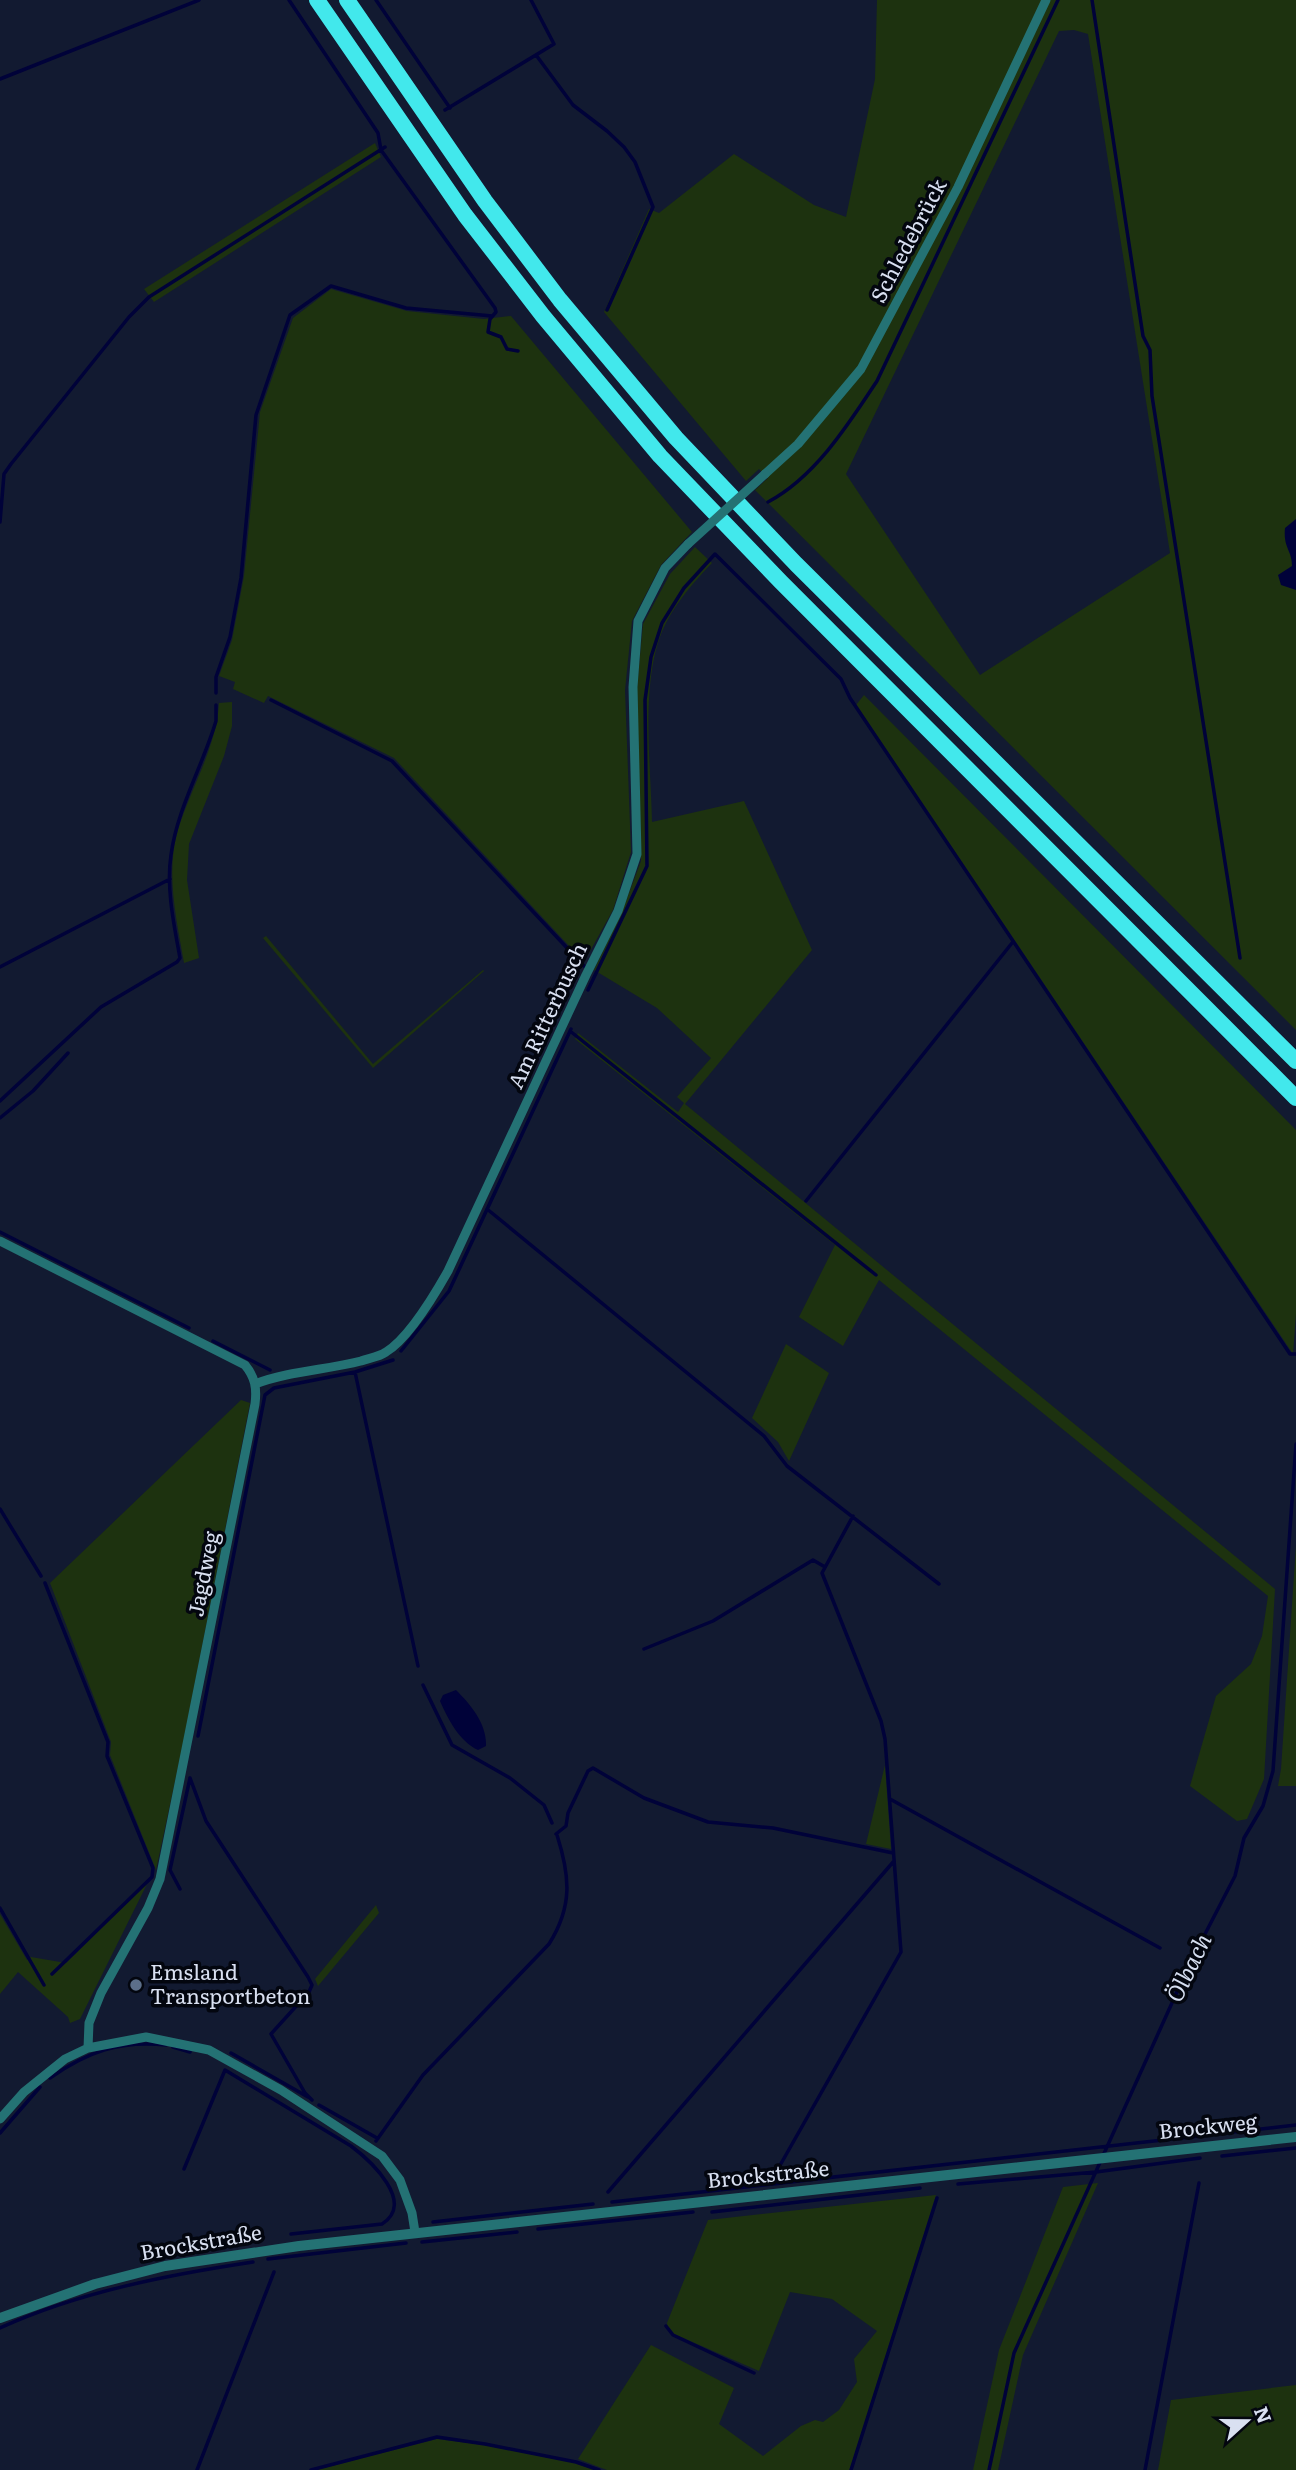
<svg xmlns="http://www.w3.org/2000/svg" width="1296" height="2470" viewBox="0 0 1296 2470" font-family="Literata,serif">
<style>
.green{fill:#1d320f;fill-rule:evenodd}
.water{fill:#000239}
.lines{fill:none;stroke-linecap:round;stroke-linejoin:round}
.stream{stroke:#000239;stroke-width:3.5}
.minor{stroke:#247274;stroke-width:9}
.tertiary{stroke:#247274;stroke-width:10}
.motorway{stroke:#42e8ec;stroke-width:16}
.minor-bridge{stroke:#247274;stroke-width:9}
.service-dot{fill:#5c6f8a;stroke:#03060f;stroke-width:2.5}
.labels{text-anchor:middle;stroke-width:7;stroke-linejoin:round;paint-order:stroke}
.street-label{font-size:21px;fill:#d9e0f1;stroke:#03060f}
.poi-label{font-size:21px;fill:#d9e0f1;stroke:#03060f;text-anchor:start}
.water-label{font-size:23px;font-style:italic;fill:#d4ddef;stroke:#03060f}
</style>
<rect width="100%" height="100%" fill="#121a31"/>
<path class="green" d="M877 0H1296V1030L755 490 768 478 759 469 746 481 604 312 649 209 659 213 734 154 814 205 846 217 875 79ZM1074 30 1088 34 1170 553 980 675 846 474 1059 31Z
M375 143 381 157 154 302 144 289Z
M331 289 407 311 484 319 511 316 692 532 661 565 632 621 625 690 631 852 613 910 584 962 394 758 268 696 264 703 233 689 235 682 219 676 232 640 244 576 260 412 293 318Z
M695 547 712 563C694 582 678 600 666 623 639 675 651 764 652 822L744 801 812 950 685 1104 1275 1589 1264 1779 1247 1819 1237 1821 1190 1786 1216 1696 1251 1664 1262 1636 1268 1596 879 1280 843 1346 799 1317 835 1245 575 1039 578 1033 678 1112 684 1103 677 1097 711 1058 657 1008 594 970 621 914 641 861 637 688 643 624 670 574Z
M864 695 1296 1130V1314L1293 1354 856 705Z
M232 702V726L224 756 189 844 187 880 199 958 184 963C177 921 165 873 178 830 191 787 216 749 219 703Z
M266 936 373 1064 483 970 484 971 373 1068 263 938Z
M786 1344 829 1373 789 1461 778 1442 752 1418Z
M241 1400 250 1403 181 1753 156 1870 110 1755 111 1742 50 1583Z
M1296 1545V1786H1278L1281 1769Z
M885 1765 891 1849 866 1844Z
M148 1882 80 2019 70 2023 68 2017 18 1972 0 1994V1914L27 1960 31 1957 66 1963Z
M376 1905 379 1913 318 1986 315 1979Z
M1098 2183 1023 2355 998 2470H973L999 2350 1063 2187Z
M936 2195 850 2470H607L578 2459 651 2345 734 2388 719 2424 763 2456 801 2426 815 2420 823 2422 839 2410 857 2382 854 2359 877 2331 832 2299 790 2292 759 2371 674 2334 668 2330 667 2323 708 2220Z
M1296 2385V2470H1158L1171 2400Z
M437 2439 484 2445 576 2463 594 2470H316Z"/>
<path class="water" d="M1296 519V590L1281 585 1278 575 1292 566C1292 550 1283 548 1285 528Z
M456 1690C471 1705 487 1724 486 1746L478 1750C459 1741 448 1719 440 1701L443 1695Z"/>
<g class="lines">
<path class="stream" d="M289 0 378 133 381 150 495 308 496 312 490 319 488 332 501 337 507 349 518 351
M376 0 450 108
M1092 0 1143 336 1150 350 1152 396 1240 958
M536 55 573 105 607 131 624 147 635 162 653 207 607 310
M0 79 199 0
M445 110 554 44 531 0
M768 502C815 477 848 425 877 381L1058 0
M0 522 4 474 11 464 129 317 149 297 385 147
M216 693V677L230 637 241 578 256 415 290 315 331 286 406 308 492 316
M271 700 392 761 584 966
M0 967 170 879
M588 990 647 866 645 700 651 657 662 623 684 588 715 554 841 679 850 698 1290 1354H1296
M570 1031 876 1275
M0 1101 101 1007 177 962 180 958C174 925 166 888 171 855 177 809 203 765 216 721V705
M0 1118 33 1091 68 1053
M806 1201 1012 943
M487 1209 764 1436 787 1466 939 1584
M0 1232 189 1328
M213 1341 270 1370
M401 1351 449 1291 571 1029
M355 1372 418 1666
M0 1509 41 1576
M45 1583 108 1742 107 1756 153 1868 152 1877 52 1974
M644 1649 713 1621 813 1560 825 1567
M423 1685 452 1745 510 1778 544 1805 552 1823
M198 1736 265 1395 274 1388 355 1372 393 1360
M190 1778 206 1821 308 1977 312 1985 309 1992 271 2034 305 2093 312 2100
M890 1799 1160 1948
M556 1834 566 1826 568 1813 588 1771 593 1768 644 1798 708 1822 773 1828 893 1853
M180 1889 170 1870 190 1778
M0 1908 44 1985
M173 2047 190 2052
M231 2053 308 2097
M50 2078C87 2052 120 2040 166 2045
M319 2105 377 2138
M0 2133 40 2087
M376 2141 423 2075 549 1944C573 1906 570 1876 557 1835
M1222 2156 1296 2148
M184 2169 225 2070 351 2146C371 2161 416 2203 382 2224L291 2234
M770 2183 901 1952 885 1739 881 1721 822 1573 853 1516
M958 2184 1096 2172 1200 2158
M608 2192 894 1861
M612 2202 1296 2125
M712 2212 920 2188
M433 2222 593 2204
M538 2229 693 2212
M422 2242 517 2232
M268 2259 406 2243
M666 2326 673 2335 754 2373
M0 2328C79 2292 167 2275 253 2262
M197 2470 274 2272
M311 2470 437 2437 485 2444 576 2462 599 2470
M851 2470 937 2198
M989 2470 1014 2353 1190 1963 1235 1876 1244 1838 1263 1806 1273 1771 1296 1444
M1145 2470 1199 2183"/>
<path class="minor" d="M765 474 798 444 861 369 958 187 1046 0
M0 1241 245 1365C255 1377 257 1388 255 1404L160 1879 148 1908 101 1993 89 2023 88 2048
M255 1384C289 1371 326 1370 361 1361 369 1358 379 1357 386 1352 409 1338 435 1294 448 1271L586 975 618 911 637 854 633 687 638 621 665 568 688 544
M0 2119 24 2092 65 2059 88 2048 146 2037 209 2050 281 2090 382 2156 400 2180 412 2213 415 2232"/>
<path class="tertiary" d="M0 2318 95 2284 165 2266 299 2246 1296 2137"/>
<path class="motorway" d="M317 0 465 215 543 316 660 456 781 582 1296 1098
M347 0 485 201 560 300 676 438 796 564 1296 1061"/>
<path class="minor-bridge" d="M688 544 765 474"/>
</g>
<circle class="service-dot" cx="136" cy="1985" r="7"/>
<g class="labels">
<g class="street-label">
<text transform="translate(909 241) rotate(-62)" y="7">Schledebrück</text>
<text transform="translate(548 1016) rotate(-65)" y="7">Am Ritterbusch</text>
<text transform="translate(204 1574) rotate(-79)" y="7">Jagdweg</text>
<text transform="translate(1208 2127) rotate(-6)" y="7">Brockweg</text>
<text transform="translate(768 2175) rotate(-6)" y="7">Brockstraße</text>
<text transform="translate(201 2243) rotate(-10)" y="7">Brockstraße</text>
</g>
<g class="poi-label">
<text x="150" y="1980">Emsland<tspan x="150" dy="24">Transportbeton</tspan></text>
</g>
<g class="water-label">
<text transform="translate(1189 1968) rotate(-64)" y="8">Ölbach</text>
</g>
</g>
<g transform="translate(1247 2421) rotate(69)" stroke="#03060f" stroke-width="5" paint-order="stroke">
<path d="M0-5L12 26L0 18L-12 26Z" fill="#d9e0f1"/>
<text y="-10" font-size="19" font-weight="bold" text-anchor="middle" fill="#d9e0f1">N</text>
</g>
</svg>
